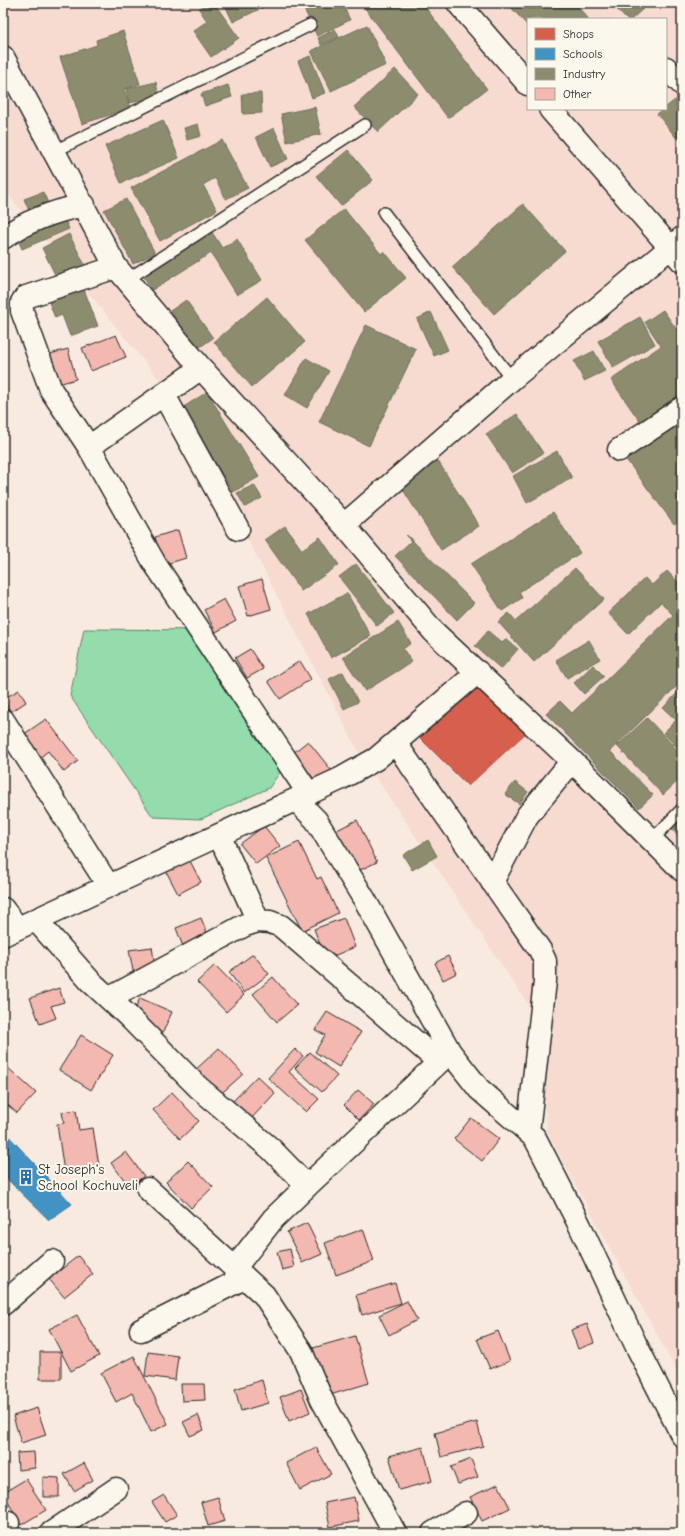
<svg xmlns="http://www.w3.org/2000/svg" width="685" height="1536" viewBox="0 0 685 1536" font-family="'Comic Neue',sans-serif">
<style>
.built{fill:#f7dbd1;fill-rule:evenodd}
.green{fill:#93dcab;stroke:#5f846b}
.shops{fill:#d6604d;stroke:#a35043}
.schools{fill:#4393c3;stroke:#3c7495}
.industry{fill:#8c8c6e;stroke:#6f6f5a}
.building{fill:#f3b8af;stroke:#2b2b2b}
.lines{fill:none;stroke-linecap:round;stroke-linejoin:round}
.lane-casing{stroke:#2b2b2b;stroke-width:14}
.street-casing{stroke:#2b2b2b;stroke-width:25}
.lane{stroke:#fbf7ec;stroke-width:11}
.street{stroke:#fbf7ec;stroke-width:22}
.labels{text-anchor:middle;stroke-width:4;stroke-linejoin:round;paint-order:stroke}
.poi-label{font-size:14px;fill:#2b2b2b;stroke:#fbf7ec;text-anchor:start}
</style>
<rect width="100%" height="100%" fill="#f9eae0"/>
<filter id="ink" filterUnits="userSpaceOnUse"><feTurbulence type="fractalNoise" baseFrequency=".025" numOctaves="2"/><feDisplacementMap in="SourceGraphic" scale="8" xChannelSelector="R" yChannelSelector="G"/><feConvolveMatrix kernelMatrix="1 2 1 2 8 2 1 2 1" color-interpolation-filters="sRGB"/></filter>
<g filter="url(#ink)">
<path class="built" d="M3 3H682V1381L547 1132 537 1018 357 749 174 398 3 188ZM528 19H666V109H528Z"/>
<path class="green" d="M84 629 213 630 289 759 269 788 201 819 153 817 70 696Z"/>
<path class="shops" d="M475 681 528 731 468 786 416 734Z"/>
<path class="schools" d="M3 1130 72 1204 49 1220 8 1180 3 1174Z"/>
<path class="industry" d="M207 3H214L239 38 211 57 193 31 207 21 199 9Z
M224 3H272L233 22Z
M301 3H342L350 20 317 36Z
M361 3H422L487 89 448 118Z
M507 3H574L589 19H528V26Z
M611 3H643L646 6 632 19H626Z
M367 25 386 65 331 91 311 51Z
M335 29 339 37 321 45 318 38Z
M123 31 140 84 124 89 130 108 82 124 60 57 97 45 96 40Z
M310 56 325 93 312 98 298 61Z
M395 69 418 94 378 132 354 107Z
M156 82 159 97 129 103 126 89Z
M228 85 232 97 205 106 201 94Z
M261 93 262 113 243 114 242 94Z
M675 100 682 109V137L678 140 657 114Z
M315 107 321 134 287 142 281 114Z
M163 120 179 158 121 183 105 146Z
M198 124 201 136 187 140 184 128Z
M274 128 288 159 270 167 256 137Z
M222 140 248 188 226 199 215 178 203 185 217 210 160 241 131 188Z
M348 150 373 180 341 206 316 176Z
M43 192 52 212 33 220 24 199Z
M126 199 155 253 133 264 104 210Z
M523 204 565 251 494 314 452 267Z
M344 209 381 254 384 251 406 278 364 312 305 240Z
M61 211 69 229 22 249 14 232Z
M210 229 222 248 237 239 262 280 237 295 211 253 152 290 141 272Z
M69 234 88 271 60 285 42 248Z
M82 284 98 326 70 336 62 315 55 318 47 297Z
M267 297 305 342 252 387 214 342Z
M186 300 213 338 197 349 170 311Z
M663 310 677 330 682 327V400L643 426 611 380 661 346 645 322Z
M431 312 448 350 434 356 417 319Z
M640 317 655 344 613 368 598 341Z
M366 325 416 349 369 446 319 422Z
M594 351 605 371 584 381 574 361Z
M306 358 329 371 307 408 285 395Z
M207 392 259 477 233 492 182 408Z
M517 414 543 453 512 473 486 434Z
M682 416V519L674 524 625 458Z
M557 451 572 478 527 503 513 476Z
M438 461 479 526 441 550 400 485Z
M254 485 262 498 245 507 237 493Z
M553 512 580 553 519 592 522 598 502 611 471 564Z
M285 526 302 550 320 537 339 565 301 591 265 540Z
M407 535 474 603 457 620 395 556 411 541 406 536Z
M356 564 394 613 377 626 339 577Z
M575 568 604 599 534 662 498 622 509 613 516 621Z
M667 571 682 586V681L610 751 653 795 639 808 546 714 560 701 572 713 673 615 661 602 628 634 608 613 645 578 652 585Z
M347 593 371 636 331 658 308 614Z
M398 622 411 643 403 649 412 662 365 691 343 657Z
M488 631 502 643 506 639 518 649 501 669 475 646Z
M589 640 600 659 567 678 556 660Z
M593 665 604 676 584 694 574 683Z
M343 672 358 702 344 709 329 679Z
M680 690 682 692V752L663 733 676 720 663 708Z
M647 718 682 755V777L663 795 617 746Z
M515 782 528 792 519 804 505 794Z
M682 819V842L671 827Z
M428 840 437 856 412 870 403 855Z"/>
<path class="building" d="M116 335 126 357 91 371 82 348Z
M68 349 76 379 51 386 43 356Z
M178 530 186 558 163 565 155 537Z
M262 579 271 609 248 616 239 586Z
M224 599 236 621 216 632 204 610Z
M250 649 263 669 247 678 235 658Z
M300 661 311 679 280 699 268 681Z
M19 690 26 702 11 712 3 699Z
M46 719 78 761 64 772 48 751 32 764 14 741Z
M308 741 332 771 317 783 293 753Z
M357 820 377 862 341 879 321 838Z
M264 826 280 846 256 864 240 844Z
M299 842 317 879 321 877 338 913 302 931 266 858Z
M189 859 201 882 178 894 166 871Z
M201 918 216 955 190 965 176 928Z
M344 918 355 947 326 959 314 929Z
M152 947 156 973 134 976 129 950Z
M253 954 269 974 244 993 229 972Z
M448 956 457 973 443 980 435 963Z
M215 965 244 995 226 1012 197 982Z
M273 977 297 1005 277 1022 253 994Z
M59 988 64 1002 51 1006 56 1018 40 1024 30 998Z
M140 998 172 1012 159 1041 127 1027Z
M327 1012 361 1032 339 1067 315 1052 325 1035 315 1030Z
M81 1035 113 1055 91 1090 59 1070Z
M219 1048 243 1074 215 1099 191 1074Z
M295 1049 303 1056 289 1072 319 1099 306 1112 268 1078Z
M310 1052 337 1076 322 1092 295 1068Z
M7 1067 36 1093 17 1113 3 1101V1071Z
M257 1076 275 1093 250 1120 232 1102Z
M358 1090 374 1104 359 1120 344 1105Z
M172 1092 199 1121 180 1139 153 1110Z
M76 1110 79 1130 93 1128 99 1166 64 1172 57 1124 64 1123 62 1112Z
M471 1118 499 1139 482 1161 454 1139Z
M126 1152 144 1176 130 1187 111 1163Z
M188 1161 213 1187 191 1208 166 1182Z
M307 1223 322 1254 302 1263 287 1232Z
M363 1229 374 1261 336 1275 325 1243Z
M290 1249 294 1267 282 1270 277 1252Z
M78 1256 93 1274 64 1297 49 1279Z
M395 1283 401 1303 362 1315 356 1295Z
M407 1301 417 1320 389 1335 379 1315Z
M77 1315 99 1356 71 1371 49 1329Z
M587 1324 594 1343 578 1349 571 1330Z
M498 1331 510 1361 490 1369 477 1339Z
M355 1336 369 1383 327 1396 313 1348Z
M40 1352H61V1379H40Z
M148 1352 178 1356 175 1380 145 1376Z
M134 1356 168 1424 151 1432 132 1393 116 1402 101 1373Z
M262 1380 268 1403 241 1411 235 1389Z
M181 1384H204L205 1400 182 1401Z
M301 1389 310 1412 289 1421 280 1397Z
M37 1408 46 1435 21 1443 13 1416Z
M198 1415 204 1430 190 1436 183 1422Z
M477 1422 483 1446 441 1457 435 1433Z
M316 1447 331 1474 300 1490 286 1463Z
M423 1447 432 1481 399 1490 389 1456Z
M34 1452 35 1468 18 1470 17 1453Z
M471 1459 478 1477 458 1484 451 1467Z
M84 1463 93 1480 74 1491 64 1474Z
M43 1477 59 1478V1497H43Z
M26 1479 46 1510 21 1525 3 1493Z
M498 1484 510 1508 482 1521 470 1497Z
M164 1495 177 1515 165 1522 152 1502Z
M218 1497 225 1521 208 1526 201 1502Z
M354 1497 359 1521 330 1527 325 1503Z"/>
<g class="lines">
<defs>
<path id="lane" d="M55 151 310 25
M384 213 512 379
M128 279 365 125
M652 840 682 809"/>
<path id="street" d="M458 3 528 84
M3 57 116 267 201 368 344 525 434 632 572 761 682 870
M666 68 682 84
M550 109 682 261
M3 238C26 221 55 211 84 205
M116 267 26 297 22 302V311L51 390 89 447 155 564 309 794
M164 395 238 529
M89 447 201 368
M619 450 682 408
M344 525 512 379 682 238
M3 720 108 885
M396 744 540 950 545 961V981L528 1132
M296 800 316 820 366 902 450 1052 479 1089 535 1138 580 1226 636 1345 682 1435
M219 835 258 921
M492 882 527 816 572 761
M3 909 17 927
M36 920 90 981 128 1016 198 1087 271 1149 307 1186 450 1052
M3 935 340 779 376 759 478 672
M110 998 245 925 258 921 270 922 281 926 439 1062
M148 1189 264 1295 301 1351 322 1400 395 1533
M234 1269 273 1219 307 1186
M3 1304 52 1261
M141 1330 244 1278
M3 1526 8 1523
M51 1533 116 1489
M433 1533 466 1513"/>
</defs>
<use href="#lane" class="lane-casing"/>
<use href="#street" class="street-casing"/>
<use href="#lane" class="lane"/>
<use href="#street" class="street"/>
</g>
</g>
<defs>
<symbol id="building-bare" viewBox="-9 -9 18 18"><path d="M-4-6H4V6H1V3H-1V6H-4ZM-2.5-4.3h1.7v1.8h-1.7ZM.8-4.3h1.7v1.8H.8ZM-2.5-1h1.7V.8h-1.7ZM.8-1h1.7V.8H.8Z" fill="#1f6fb2" stroke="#fbf7ec" stroke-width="2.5" paint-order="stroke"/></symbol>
</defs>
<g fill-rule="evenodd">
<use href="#building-bare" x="15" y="1166" width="22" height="22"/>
</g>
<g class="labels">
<g class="poi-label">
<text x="38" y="1174">St Joseph's<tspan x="38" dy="16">School Kochuveli</tspan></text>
</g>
</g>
<rect width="685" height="1536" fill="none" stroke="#fbf7ec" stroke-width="16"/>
<rect x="8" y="8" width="669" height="1520" fill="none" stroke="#2b2b2b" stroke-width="1.5" filter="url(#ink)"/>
<rect x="527" y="18" width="140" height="92" fill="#fbf7ec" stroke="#a8a59f"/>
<rect x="535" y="28" width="20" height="12" fill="#d6604d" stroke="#a8a59f"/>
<text x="563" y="38" font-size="12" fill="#2b2b2b">Shops</text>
<rect x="535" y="48" width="20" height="12" fill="#4393c3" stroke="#a8a59f"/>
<text x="563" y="58" font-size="12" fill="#2b2b2b">Schools</text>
<rect x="535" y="68" width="20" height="12" fill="#8c8c6e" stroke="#a8a59f"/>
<text x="563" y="78" font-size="12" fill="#2b2b2b">Industry</text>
<rect x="535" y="88" width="20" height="12" fill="#f3b8af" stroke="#a8a59f"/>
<text x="563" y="98" font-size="12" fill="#2b2b2b">Other</text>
</svg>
